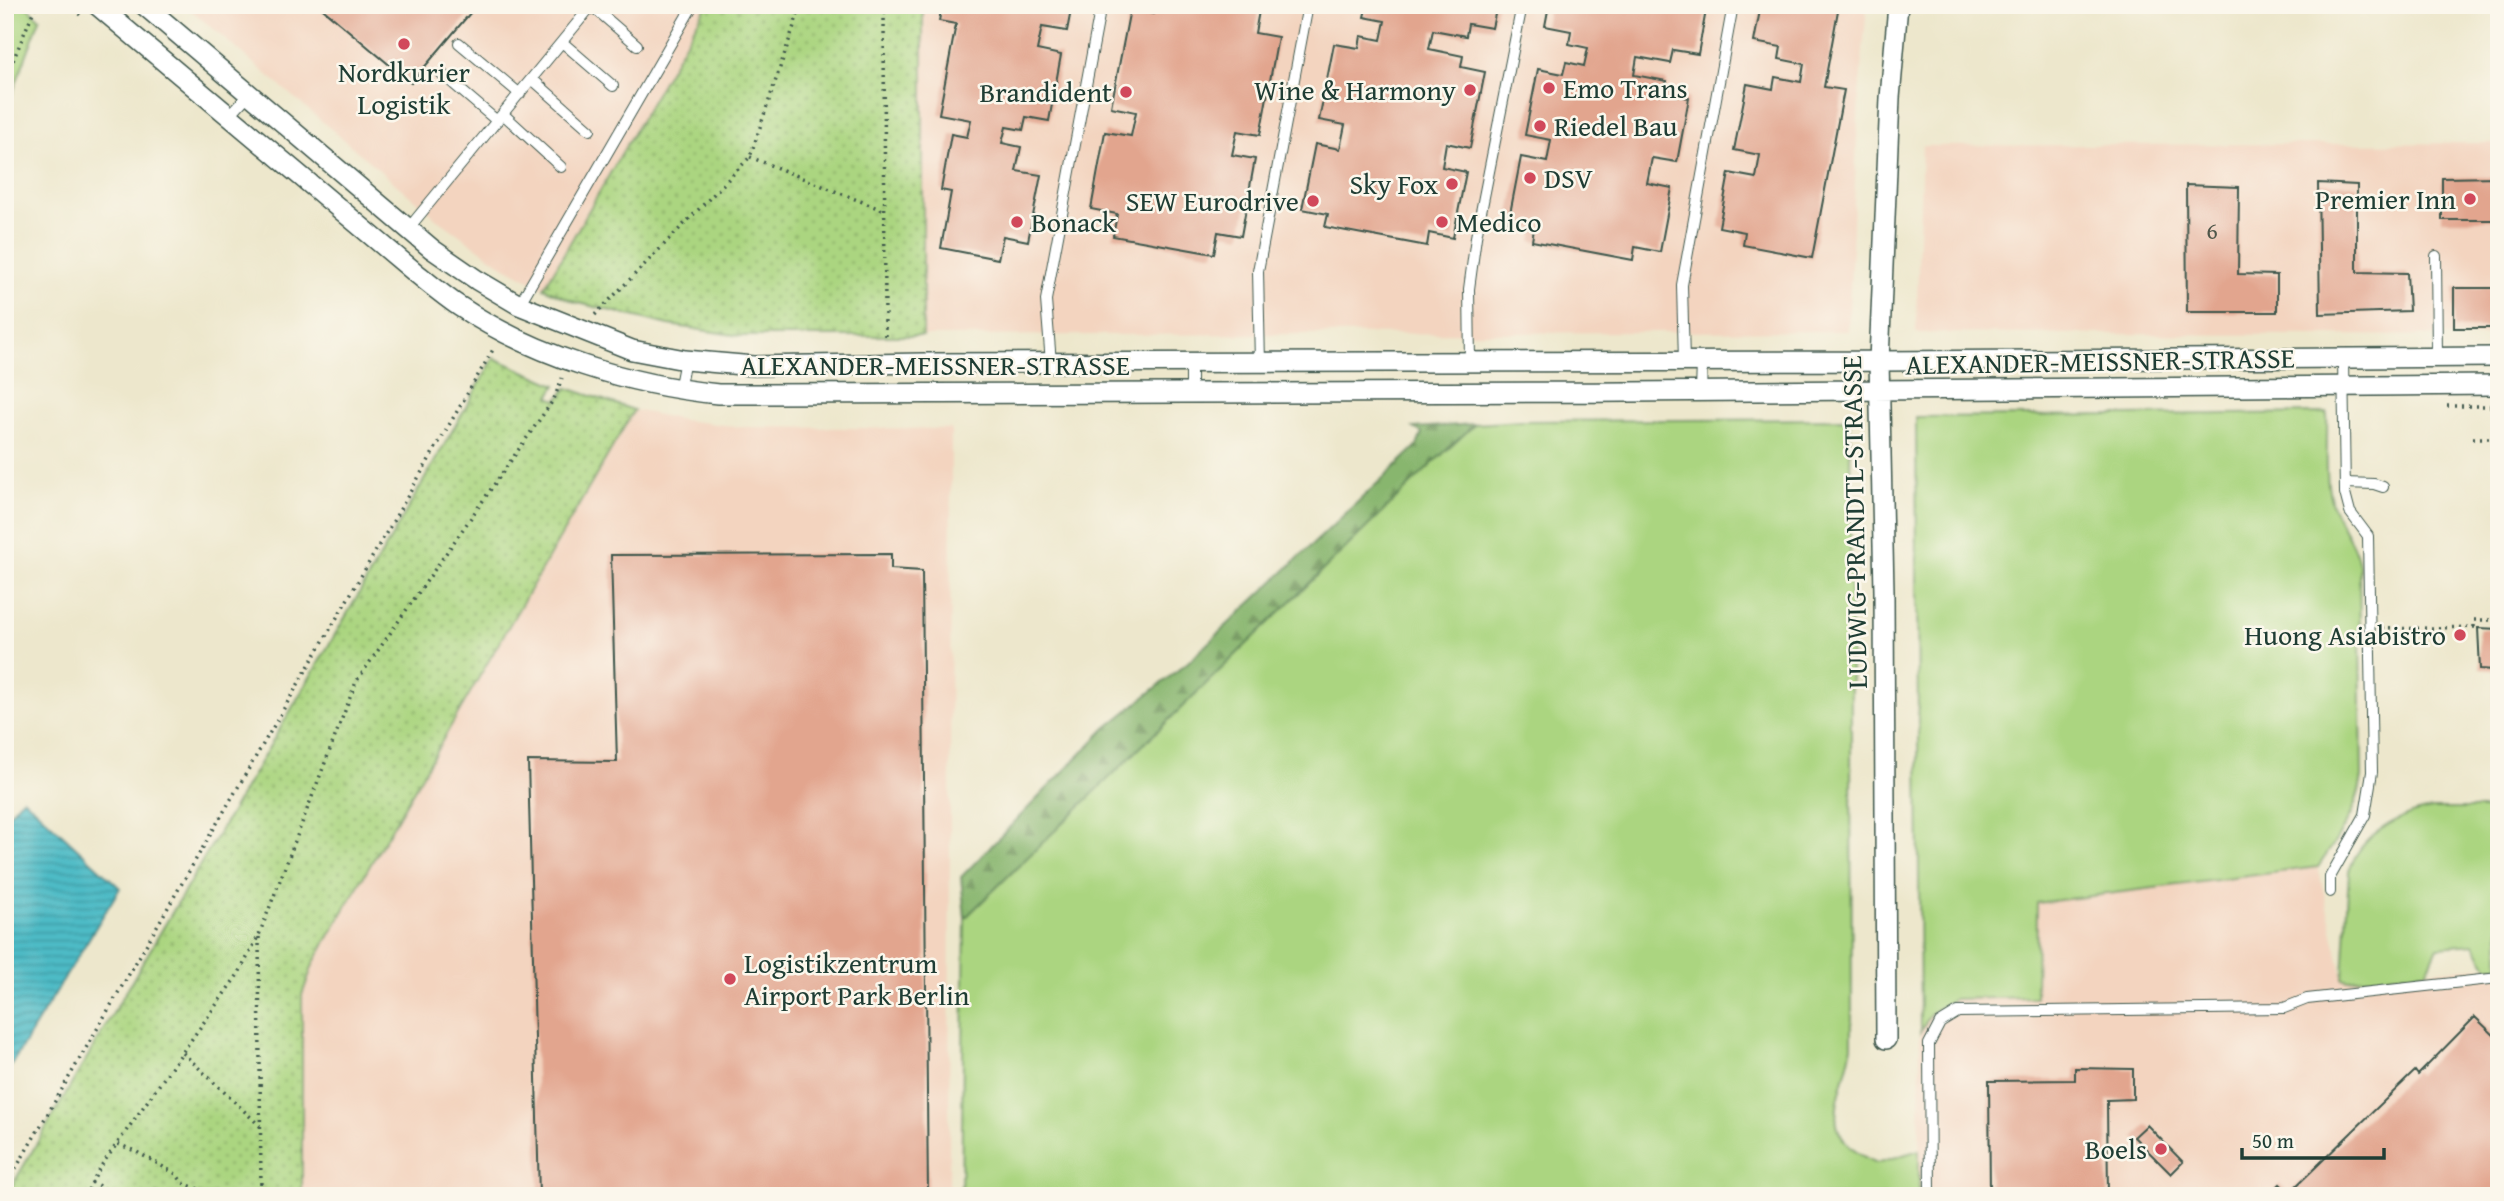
<svg xmlns="http://www.w3.org/2000/svg" width="2504" height="1201" viewBox="0 0 2504 1201" font-family="'Gentium Book Plus',serif">
<style>
.built{fill:#f3d4bf}
.grass{fill:#abd580;stroke:#65895a;stroke-width:2}
.forest{fill:url(#forest-firs);stroke:#547a51;stroke-width:2}
.park{fill:url(#park-dots);stroke:#65895a;stroke-width:2}
.water{fill:url(#water-rules);stroke:#367c7d;stroke-width:2}
.building{fill:#e2a58e}
.lines{fill:none;stroke-linecap:round;stroke-linejoin:round}
.lane-casing{stroke:#3e564b;stroke-width:12}
.street-casing{stroke:#3e564b;stroke-width:22}
.path{stroke:#3e564b;stroke-width:3.5;stroke-dasharray:2 5;stroke-linecap:butt}
.lane{stroke:#fff;stroke-width:10}
.street{stroke:#fff;stroke-width:19}
.poi-dot{fill:#d1495b;stroke:#fbf7ec;stroke-width:2.5}
.labels{text-anchor:middle;stroke-width:5;stroke-linejoin:round;paint-order:stroke}
.number-label{font-size:24px;fill:#50574a}
.poi-label{font-size:28px;fill:#1f3d34;stroke:#fbf7ec;text-anchor:end}
.street-label{font-size:28px;fill:#1f3d34;stroke:#fbf7ec}
</style>
<defs>
<pattern id="forest-firs" width="22" height="20" patternUnits="userSpaceOnUse" patternTransform="scale(1.75)"><rect width="22" height="20" fill="#88b66e"/><path d="M5 1l3.5 6h-7zM16 11l3.5 6h-7z" fill="#6f955b"/></pattern>
<pattern id="park-dots" width="8" height="8" patternUnits="userSpaceOnUse" patternTransform="scale(1.75)"><rect width="8" height="8" fill="#abd580"/><path d="M2 2h.1M6 6h.1" fill="none" stroke="#8bae6a" stroke-width="1.8" stroke-linecap="round"/></pattern>
<pattern id="water-rules" width="6" height="5" patternUnits="userSpaceOnUse" patternTransform="scale(1.75)"><rect width="6" height="5" fill="#4dbbc6"/><path d="M0 2.5h6" fill="none" stroke="#3f99a2"/></pattern>
</defs>
<rect width="100%" height="100%" fill="#fbf7ec"/>
<filter id="ink" filterUnits="userSpaceOnUse"><feTurbulence type="fractalNoise" baseFrequency=".0143" numOctaves="2"/><feDisplacementMap in="SourceGraphic" scale="14" xChannelSelector="R" yChannelSelector="G"/><feConvolveMatrix kernelMatrix="1 2 1 2 8 2 1 2 1" color-interpolation-filters="sRGB"/></filter>
<filter id="wash" filterUnits="userSpaceOnUse"><feTurbulence type="fractalNoise" baseFrequency=".00686" numOctaves="4" result="noise"/><feDisplacementMap in="SourceGraphic" scale="28" xChannelSelector="R" yChannelSelector="G"/><feGaussianBlur stdDeviation="1.57" result="paint"/><feColorMatrix in="noise" values="0 0 0 0 0 0 0 0 0 0 0 0 0 0 0 0 0 1.4 0 .05"/><feComposite in="paint" operator="in"/></filter>
<g filter="url(#wash)">
<rect width="100%" height="100%" fill="#ede7cc"/>
<path class="built" d="M185 5H707L544 288 502 265 437 219Z
M923 5H1867L1859 95 1848 331 923 336Z
M2499 143V336L1916 333 1922 146Z
M634 410 683 420 740 427 951 429 949 1196H302V995L314 962Z
M2318 867 2343 978 2348 980 2427 971 2499 966V1196H1919L1920 1032 1931 1013 1954 999 2036 997 2037 903Z"/>
<path class="grass" d="M5 5H25L40 19 5 113Z
M2327 413C2328 441 2324 474 2331 501 2338 524 2355 541 2359 565L2362 777C2357 811 2337 840 2318 867L2037 903 2036 997 1954 999 1931 1013 1920 1032 1916 417Z
M1850 419 1852 1046C1842 1099 1812 1136 1877 1163L1919 1150V1196H961L965 918 1436 460 1475 424 1521 421Z
M2432 809H2499V966L2488 967 2474 944 2438 947 2427 971 2348 980 2343 978 2349 871C2352 865 2353 860 2356 855 2371 830 2404 813 2432 809Z"/>
<path class="forest" d="M1475 424 1436 460 965 918 961 877 1106 728 1188 662 1417 446 1422 433 1414 428Z"/>
<path class="park" d="M707 5H923V336H740L669 325 575 302 544 288Z
M494 358 556 385 549 397 557 400 567 388 634 410 314 962 302 995V1196H6L357 597Z"/>
<path class="water" d="M23 798 120 888 5 1075V961L8 954 5 952V819Z"/>
<g id="blocks">
<path class="building" d="M318 5H477L411 83Z
M942 5H1072L1067 31 1042 27 1037 50 1061 55 1049 121 1026 117 1023 130 1006 127 1002 143 1021 147 1016 171 1041 175 1028 241 1003 236 998 259 941 248 951 192 941 190 951 134 967 137 971 120 939 114 956 24 939 21Z
M1156 5H1229L1259 11 1255 33 1278 37 1260 135 1237 131 1232 155 1255 159 1241 236 1218 232 1214 254 1113 236 1117 214 1091 209 1105 132 1131 136 1136 112 1111 107 1130 9 1154 14Z
M1367 5H1497L1492 28 1468 24 1466 36 1433 30 1429 49 1463 56 1461 67 1485 72 1470 148 1446 143 1442 167 1466 172 1453 238 1429 233 1427 246 1325 227 1328 214 1302 209 1315 144 1340 149 1345 125 1319 120 1334 44 1359 48 1361 36 1381 40 1385 21 1364 17Z
M1549 5H1707L1698 54 1673 50 1670 63 1637 57 1634 75 1667 81 1665 93 1689 98 1677 162 1652 158 1647 183 1672 188 1660 252 1635 247 1633 260 1532 241 1534 229 1508 224 1521 157 1547 162 1551 140 1525 135 1538 69 1563 74 1566 62 1584 66 1588 48 1569 44 1571 31 1545 26Z
M1761 5H1839L1824 87 1844 90 1812 258 1743 245 1745 232 1719 227 1729 173 1756 178 1760 155 1734 150 1747 84 1773 89 1775 77 1801 82 1804 64 1779 59 1781 47 1754 42Z
M2499 177V220H2442V178Z
M2318 183 2357 185V272L2407 273 2409 311 2320 314Z
M2186 185 2239 187 2238 274 2277 275V312H2187Z
M2454 288H2499V328H2454Z
M891 554V569L922 571 928 1196H539L528 761 617 762 611 555Z
M2478 628 2499 629V758H2494V670L2480 669Z
M2475 1017 2499 1040V1196H2268L2280 1184 2289 1193 2415 1071 2418 1075Z
M2075 1068 2133 1069V1099L2107 1100 2108 1196H1990L1989 1081 2075 1080Z
M2147 1125 2183 1162 2171 1174 2134 1137Z"/>
</g>
</g>
<g filter="url(#ink)">
<use href="#blocks" fill-opacity="0" stroke="#3e564b" stroke-width="2"/>
<g class="lines">
<defs>
<path id="lane" d="M592 6 637 45
M562 42 613 86
M459 43 520 94
M442 74 497 121
M532 79 590 130
M503 114 561 167
M229 116 249 94
M408 229 592 5
M2436 256 2437 357
M519 305 693 5
M1684 362 1682 285 1733 5
M1051 363 1046 300 1101 5
M1260 363 1258 271 1308 5
M1470 363 1469 289 1476 237 1522 5
M679 390 685 360
M1191 392V364
M1701 392 1702 362
M2345 483 2374 484 2383 487
M2330 892V877L2365 815 2372 772 2368 536 2350 512 2345 493 2343 358
M1930 1196 1929 1044 1940 1023 1958 1012 2284 1008 2307 999 2499 978"/>
<path id="street" d="M97 5 416 273C430 284 444 296 459 306 534 356 630 385 718 394 1312 394 1905 392 2499 385
M144 5 432 249 477 280 519 305 632 350 685 360 754 366 924 363 1879 361 2499 357
M1886 1039 1884 591 1879 361 1890 98 1898 5"/>
</defs>
<use href="#lane" class="lane-casing"/>
<use href="#street" class="street-casing"/>
<path class="path" d="M68 5 80 15
M884 5 885 341
M5 80 36 5
M750 157 885 211
M595 315 750 157 801 5
M2447 406H2499
M2473 438H2499
M2474 627V620H2499
M2382 629 2478 627
M259 937 261 1196
M183 1053 260 1126
M118 1144 137 1152 176 1174 183 1183 206 1192 207 1196
M91 1182 120 1196
M5 1187 494 348
M85 1196 99 1169 239 973 259 935 356 682 554 399 562 378"/>
<use href="#lane" class="lane"/>
<use href="#street" class="street"/>
</g>
</g>
<g class="poi-dot">
<circle cx="404" cy="44" r="7"/>
<circle cx="1549" cy="88" r="7"/>
<circle cx="1470" cy="90" r="7"/>
<circle cx="1126" cy="92" r="7"/>
<circle cx="1540" cy="126" r="7"/>
<circle cx="1530" cy="178" r="7"/>
<circle cx="1452" cy="184" r="7"/>
<circle cx="2470" cy="199" r="7"/>
<circle cx="1313" cy="201" r="7"/>
<circle cx="1017" cy="222" r="7"/>
<circle cx="1442" cy="222" r="7"/>
<circle cx="2460" cy="635" r="7"/>
<circle cx="730" cy="979" r="7"/>
<circle cx="2161" cy="1149" r="7"/>
</g>
<g class="labels">
<g class="number-label">
<text x="2212" y="239">6</text>
</g>
<g class="poi-label">
<text x="404" y="82" text-anchor="middle">Nordkurier<tspan x="404" dy="32">Logistik</tspan></text>
<text x="1563" y="98" text-anchor="start">Emo Trans</text>
<text x="1456" y="100">Wine &amp; Harmony</text>
<text x="1112" y="102">Brandident</text>
<text x="1554" y="136" text-anchor="start">Riedel Bau</text>
<text x="1544" y="188" text-anchor="start">DSV</text>
<text x="1438" y="194">Sky Fox</text>
<text x="2456" y="209">Premier Inn</text>
<text x="1299" y="211">SEW Eurodrive</text>
<text x="1031" y="232" text-anchor="start">Bonack</text>
<text x="1456" y="232" text-anchor="start">Medico</text>
<text x="2446" y="645">Huong Asiabistro</text>
<text x="744" y="973" text-anchor="start">Logistikzentrum<tspan x="744" dy="32">Airport Park Berlin</tspan></text>
<text x="2147" y="1159">Boels</text>
</g>
<g class="street-label">
<text transform="translate(2100 361) rotate(-1)" y="10">ALEXANDER-MEISSNER-STRASSE</text>
<text x="935" y="375">ALEXANDER-MEISSNER-STRASSE</text>
<text transform="translate(1854 522) rotate(-91)" y="10">LUDWIG-PRANDTL-STRASSE</text>
</g>
</g>
<rect width="2504" height="1201" fill="none" stroke="#fbf7ec" stroke-width="28"/>
<path d="M2242 1148v10h142v-10" fill="none" stroke="#1f3d34" stroke-width="3.5"/>
<text x="2252" y="1148" font-size="21" fill="#1f3d34" stroke="#fbf7ec" stroke-width="5" paint-order="stroke">50 m</text>
</svg>
